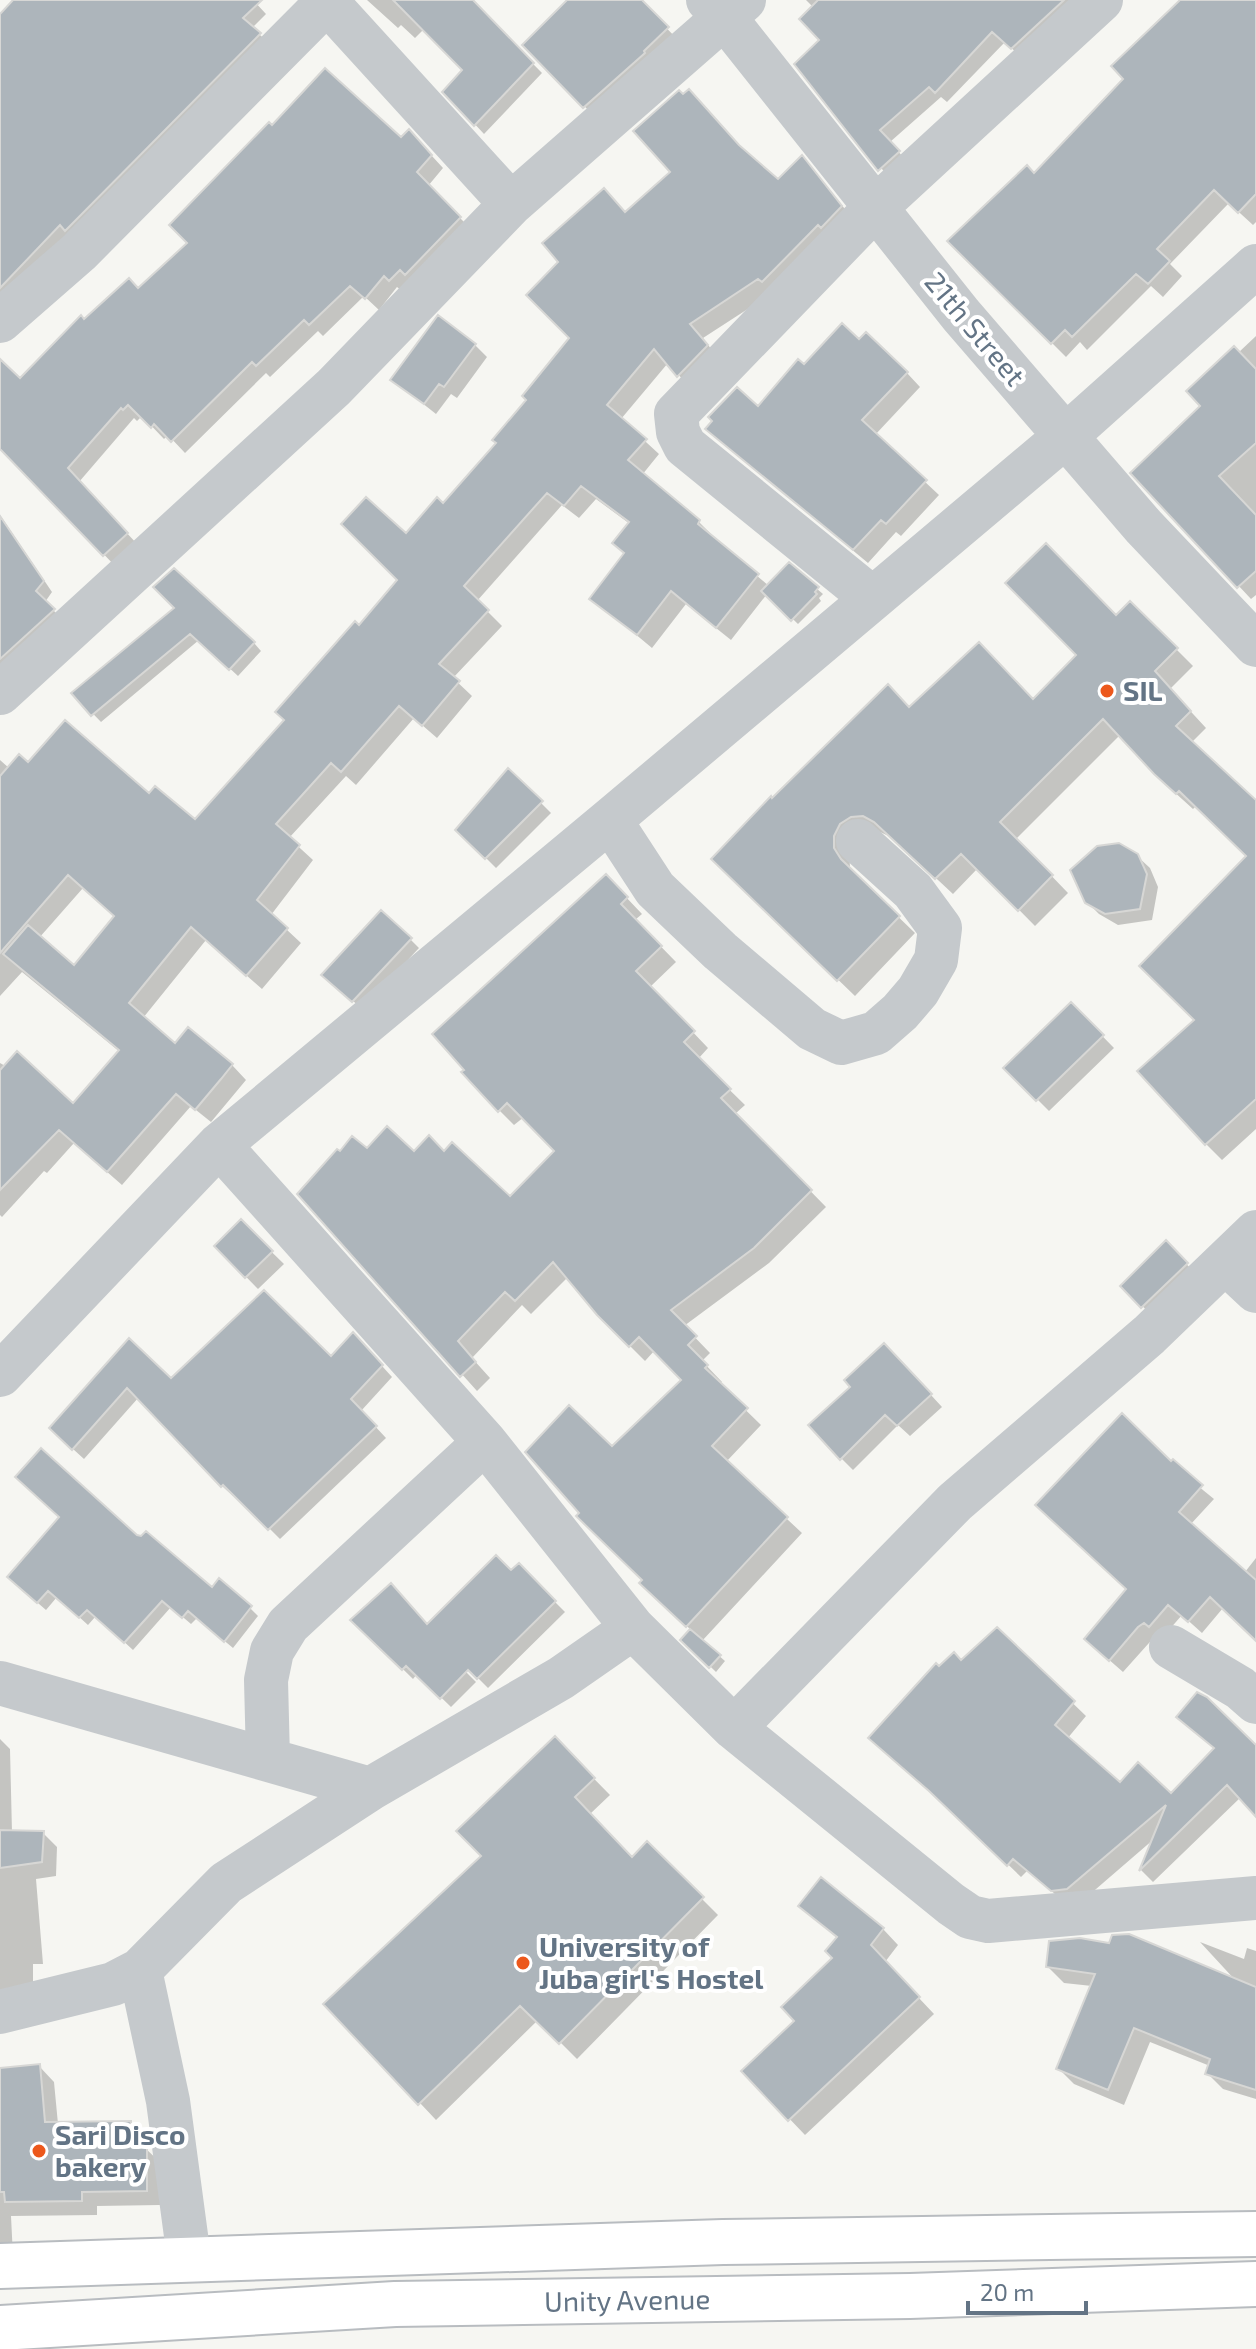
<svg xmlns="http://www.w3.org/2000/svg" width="1256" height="2349" viewBox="0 0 1256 2349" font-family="'Exo 2',sans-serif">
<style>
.shadow{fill:#0003;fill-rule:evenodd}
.building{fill:#adb5bb;stroke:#d7d7d5;stroke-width:2}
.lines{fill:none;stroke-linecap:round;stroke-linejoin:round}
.major-casing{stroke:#b8bcc0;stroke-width:48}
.minor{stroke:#c5c9cc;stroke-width:44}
.major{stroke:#fff;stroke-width:44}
.poi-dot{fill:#ec581c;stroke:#fff;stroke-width:3}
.labels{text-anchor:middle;stroke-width:8;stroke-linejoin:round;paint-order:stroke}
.street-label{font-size:28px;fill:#637485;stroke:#fff}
.poi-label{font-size:28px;font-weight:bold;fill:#637485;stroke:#fff;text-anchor:start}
</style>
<rect width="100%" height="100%" fill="#f6f6f2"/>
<path class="shadow" d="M16 0H253L266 14 252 28 269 43 0 305V17Z
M367 0H470L542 73 484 134 445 92 465 70 424 29 415 38 401 25 398 28Z
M570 0H639L684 46 602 124 524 45Z
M806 0H1087L1023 59 1005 42 947 102 941 97 890 142 909 164 891 180 796 64 822 40 814 8Z
M1183 0H1256V222L1253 225 1229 203 1170 264 1182 276 1163 297 1151 286 1087 350 1080 342 1066 357 950 241 1035 176 1126 79Z
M401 140 421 144 443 168 428 186 472 230 403 292 397 287 379 310 364 296 323 336 318 331 270 377 266 373 185 453 168 435 164 439 142 416 137 421 134 418 79 482 139 546 116 567 0 446V380L21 381 84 321Z
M745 152 778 182 802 158 855 221 774 292 703 338 720 361 692 390 668 363 621 419 659 454 642 475 699 522 713 536 712 538 769 586 789 565 823 594 819 598 821 601 798 624 767 594 731 640 686 604 652 648 592 598 625 554 630 524 596 499 579 518 562 505 477 601 502 626 453 678 472 696 437 738 414 718 356 785 346 776 289 838 313 860 271 915 301 943 262 989 206 940 143 1018 175 1046 232 1065 246 1080 211 1122 191 1106 122 1185 74 1143 47 1173 44 1171 2 1217 0 1215V1063L74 1105 120 1052 22 972 0 996V760L9 768 28 765 149 796 195 822 286 721 400 580 406 536 444 506 498 443 572 338 626 214ZM83 888 116 916 74 968 39 938Z
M1256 336V595L1251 599 1133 473 1203 406 1238 353Z
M859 342 907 373 920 387 875 435 939 495 901 536 896 532 868 563 708 430 758 408 804 367Z
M475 345 487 357 457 398 451 394 436 414 393 380Z
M0 515 52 592 45 602 63 620 0 677Z
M1130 603 1193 666 1170 689 1206 728 1191 743 1256 804V1129L1222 1160 1206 1144 1196 1020 1248 856 1196 806 1193 809 1172 790 1120 735 1016 839 1068 893 1035 926 978 868 953 894 893 838 880 832 849 852 850 867 856 876 915 933 855 996 713 859 910 709 1033 701Z
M177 608 254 643 261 651 238 676 199 640 101 722 74 694Z
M508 770 551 813 496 868 458 830Z
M1137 856 1150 868 1158 887 1152 920 1118 925 1099 914 1087 902Z
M606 876 642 914 635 920 676 962 650 987 708 1048 698 1059 745 1105 735 1114 826 1207 769 1263 684 1326 710 1353 702 1361 722 1382 719 1384 761 1425 726 1462 802 1533 702 1641 725 1661 716 1672 683 1640 691 1630 657 1598 644 1580 612 1449 684 1380 655 1350 645 1361 598 1314 568 1277 531 1314 522 1305 472 1358 490 1378 477 1391 300 1194 367 1151 444 1154 510 1198 557 1151 524 1117 514 1125 499 1110Z
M410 939 419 948 362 1009 333 983Z
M1071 1004 1114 1048 1049 1111 1006 1068Z
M241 1222 284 1264 258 1289 216 1246Z
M1166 1243 1198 1276 1154 1318 1123 1286Z
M130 1341 171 1381 331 1359 363 1345 392 1377 361 1411 386 1438 280 1539 235 1494 233 1496 222 1486 139 1397 84 1459 62 1439Z
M896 1357 942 1407 910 1436 898 1425 853 1470 841 1458Z
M1171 1464 1214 1499 1190 1525 1245 1572 1256 1558V1637L1223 1608 1202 1633 1182 1615 1162 1638 1157 1634 1123 1672 1099 1651 1129 1589Z
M136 1536 212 1589 250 1608 258 1616 233 1648 197 1618 191 1624 171 1607 133 1650 96 1616 88 1625 57 1597 46 1610 17 1585Z
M519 1566 565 1612 488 1688 462 1662 459 1665 476 1682 451 1707 417 1674 413 1679 353 1620 428 1626 511 1573Z
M997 1630 1086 1716 1067 1739 1120 1785 1171 1796 1215 1749 1192 1730 1256 1749V1814L1241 1797 1153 1882 1141 1870 1154 1839 1081 1902 1066 1903 1027 1871 1021 1877 945 1804 939 1669 962 1663Z
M0 1739 10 1749 12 1832 43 1833 57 1847 56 1876 36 1879 43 1964H33V1995L0 2007Z
M555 1739 610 1795 590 1814 632 1859 647 1844 718 1915 577 2059 538 2020 436 2120 420 2103 483 1856Z
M801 1906 883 1929 898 1945 885 1962 934 2014 805 2135 744 2071 797 2021 834 1958 838 1939Z
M1200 1942 1244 1959 1247 1948 1256 1951V2099L1223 2089 1207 2073 1210 2066 1150 2042 1124 2105 1074 2084 1058 2068 1092 1986 1064 1983 1048 1967 1236 1981Z
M39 2066 54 2082 58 2124 130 2123 145 2138V2148L161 2163V2205L97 2206V2215L11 2216 13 2256 0 2262V2070Z"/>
<path class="building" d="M13 0H262L243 18 261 33 65 231 60 225 0 288V14Z
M393 0H473L534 63 474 126 442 92 462 70Z
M567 0H642L669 27 644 51 645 53 583 108 522 45Z
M818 0H1064L1011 49 992 32 935 93 929 87 880 130 900 151 878 171 794 64 819 40 799 19Z
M1180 0H1256V194L1238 213 1214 190 1157 249 1170 261 1148 284 1136 274 1072 337 1065 330 1051 344 947 241 1027 165 1034 173 1123 79 1111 66Z
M325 68 401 137 409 129 432 155 417 172 461 217 405 275 400 270 389 281 384 276 365 299 350 286 309 325 304 320 256 366 252 362 171 442 154 424 151 428 128 405 123 410 121 408 68 468 128 533 103 556 0 449V359L20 378 81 315 84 319 129 278 138 288 187 243 169 225 269 122 272 125Z
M689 89 739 145 778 179 802 155 842 206 821 228 818 225 762 282 758 279 690 324 708 345 677 377 654 349 607 405 647 439 628 460 700 520 698 524 759 574 716 628 671 591 637 635 589 599 624 553 612 543 629 522 581 486 564 506 547 493 464 586 489 610 439 664 460 681 422 726 399 706 341 772 331 763 276 824 300 845 257 900 288 928 246 976 191 927 129 1003 175 1043 188 1027 233 1064 221 1079 195 1110 176 1094 107 1172 59 1130 0 1190V1070L17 1051 73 1103 119 1050 3 954 28 925 74 965 114 916 68 875 0 953V776L19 754 28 762 65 720 149 793 155 786 195 819 284 720 275 712 355 621 359 625 397 580 341 524 366 497 406 533 437 497 443 503 496 443 492 440 526 400 522 396 569 338 526 295 558 262 542 243 604 188 625 212 670 172 633 131 679 90 683 94Z
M438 315 476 344 444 387 439 384 424 404 390 380Z
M842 323 859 339 866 332 908 372 862 420 927 480 886 524 881 520 853 550 705 429 712 421 708 417 737 387 758 406 798 359 804 364Z
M1234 346 1256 369V443L1219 476 1256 515V571L1237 588 1130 473 1200 406 1186 391Z
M0 516 44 581 36 591 55 609 0 659Z
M1046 543 1116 615 1130 601 1178 648 1155 671 1191 711 1176 726 1256 800V1099L1205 1145 1137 1071 1194 1020 1139 966 1246 856 1179 791 1176 794 1154 774 1103 719 1000 822 1053 875 1018 911 961 854 935 879 874 822 863 816 851 817 840 824 834 836V848L841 859 900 916 837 981 711 859 771 796 772 798 888 684 909 707 979 642 1033 699 1076 655 1005 583Z
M789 562 819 587 815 592 817 594 791 621 761 591Z
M174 568 255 642 229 670 190 634 91 716 71 693 174 608 153 587Z
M508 768 543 801 485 859 455 830Z
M1119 843 1138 854 1147 874 1140 909 1105 914 1085 903 1070 870 1097 846Z
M606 874 628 897 621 904 662 946 636 971 695 1031 684 1042 731 1089 721 1098 812 1190 754 1248 671 1310 697 1336 688 1345 708 1365 705 1368 748 1408 712 1446 788 1517 686 1627 639 1583 642 1580 576 1516 579 1513 525 1452 569 1405 612 1446 681 1380 639 1337 629 1347 597 1315 553 1262 515 1301 505 1292 458 1341 476 1362 460 1377 297 1194 337 1149 340 1151 352 1136 367 1148 387 1126 414 1151 429 1135 444 1151 452 1142 510 1196 554 1151 507 1103 498 1112 461 1072 464 1070 432 1034Z
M381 910 412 938 352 1002 321 975Z
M1071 1002 1104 1035 1036 1101 1003 1068Z
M241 1219 273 1251 245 1278 214 1246Z
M1166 1240 1188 1263 1141 1308 1120 1286Z
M264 1290 331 1356 353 1332 383 1365 351 1399 377 1426 268 1530 223 1485 221 1487 127 1388 72 1450 49 1428 129 1338 171 1378Z
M884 1343 932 1394 897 1426 885 1415 840 1460 808 1425 850 1387 844 1380Z
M1122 1413 1171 1461 1173 1459 1203 1485 1179 1512 1256 1580V1641L1210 1597 1188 1622 1168 1605 1149 1627 1144 1623 1138 1627 1109 1661 1084 1639 1126 1589 1035 1505Z
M41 1448 137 1535 141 1536 146 1531 212 1587 219 1578 252 1606 224 1642 188 1611 182 1618 162 1601 124 1643 87 1610 79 1618 48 1591 37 1603 7 1577 59 1517 15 1477Z
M496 1555 511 1570 519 1563 556 1601 477 1679 468 1670 440 1699 406 1666 402 1670 350 1620 391 1583 427 1624Z
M997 1627 1075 1701 1055 1725 1120 1782 1138 1762 1171 1793 1214 1748 1176 1717 1197 1692 1207 1697 1256 1745V1817L1227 1785 1139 1871 1166 1805 1067 1889 1051 1891 1013 1859 1007 1866 929 1791 868 1738 936 1663 939 1666 954 1652 961 1660Z
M690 1629 721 1655 709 1668 680 1640Z
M555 1736 595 1778 575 1797 632 1857 647 1841 704 1897 559 2044 520 2006 418 2105 323 2004 481 1856 456 1831Z
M0 1830 44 1831 42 1862 0 1868Z
M821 1877 884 1928 871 1945 920 1997 788 2121 741 2071 794 2021 781 2007 832 1958 825 1951 837 1937 798 1906Z
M1129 1934 1256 1987V2090L1205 2074 1210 2059 1134 2028 1108 2090 1056 2069 1095 1974 1046 1967 1049 1941 1080 1938 1109 1943 1112 1935Z
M40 2064 45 2122 131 2121V2146H147V2191L82 2192V2201L5 2202 4 2192H0V2068Z"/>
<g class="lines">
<defs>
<g id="major">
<path d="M0 2266 723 2242 1256 2234"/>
<path id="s1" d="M0 2328 395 2304 910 2296 1256 2284"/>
</g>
</defs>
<use href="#major" class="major-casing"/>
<path class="minor" d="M325 0 511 204
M708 0 725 18 961 315 1144 527 1256 645
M0 321 79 252 327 2
M872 598 685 446 678 432 676 414 875 208 1101 0
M0 693 334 387 511 204 744 0
M610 820 655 889 720 951 812 1029 841 1043 876 1033 900 1012 918 991 936 960 940 928 913 891 858 841
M219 1145 485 1442 633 1628 734 1728 951 1904 970 1917 988 1921 1256 1898
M1226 1263 1256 1291
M0 1375 219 1145 610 820 1067 435 1256 266
M1171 1647 1240 1688 1256 1702
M0 1683 370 1789
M734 1728 955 1502 1149 1335 1256 1232
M268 1759 266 1680 272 1651 288 1625 485 1442
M140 1970 168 2101 189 2258
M0 2012 113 1984 140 1970 226 1883 370 1789 561 1678 633 1628"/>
<use href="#major" class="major"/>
</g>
<g class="poi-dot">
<circle cx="1107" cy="691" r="8"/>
<circle cx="523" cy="1963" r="8"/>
<circle cx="39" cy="2151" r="8"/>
</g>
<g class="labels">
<g class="street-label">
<text transform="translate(975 329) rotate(50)" y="10">21th Street</text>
<text dy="10" stroke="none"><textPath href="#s1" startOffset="628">Unity Avenue</textPath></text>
</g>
<g class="poi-label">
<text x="1123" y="701">SIL</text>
<text x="539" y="1957">University of<tspan x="539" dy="32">Juba girl's Hostel</tspan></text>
<text x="55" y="2145">Sari Disco<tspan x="55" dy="32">bakery</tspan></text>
</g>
</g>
<path d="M968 2301v12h118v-12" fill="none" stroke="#637485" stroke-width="4"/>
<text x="980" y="2301" font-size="24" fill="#637485" stroke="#ffffff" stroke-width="6" paint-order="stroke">20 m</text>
</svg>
